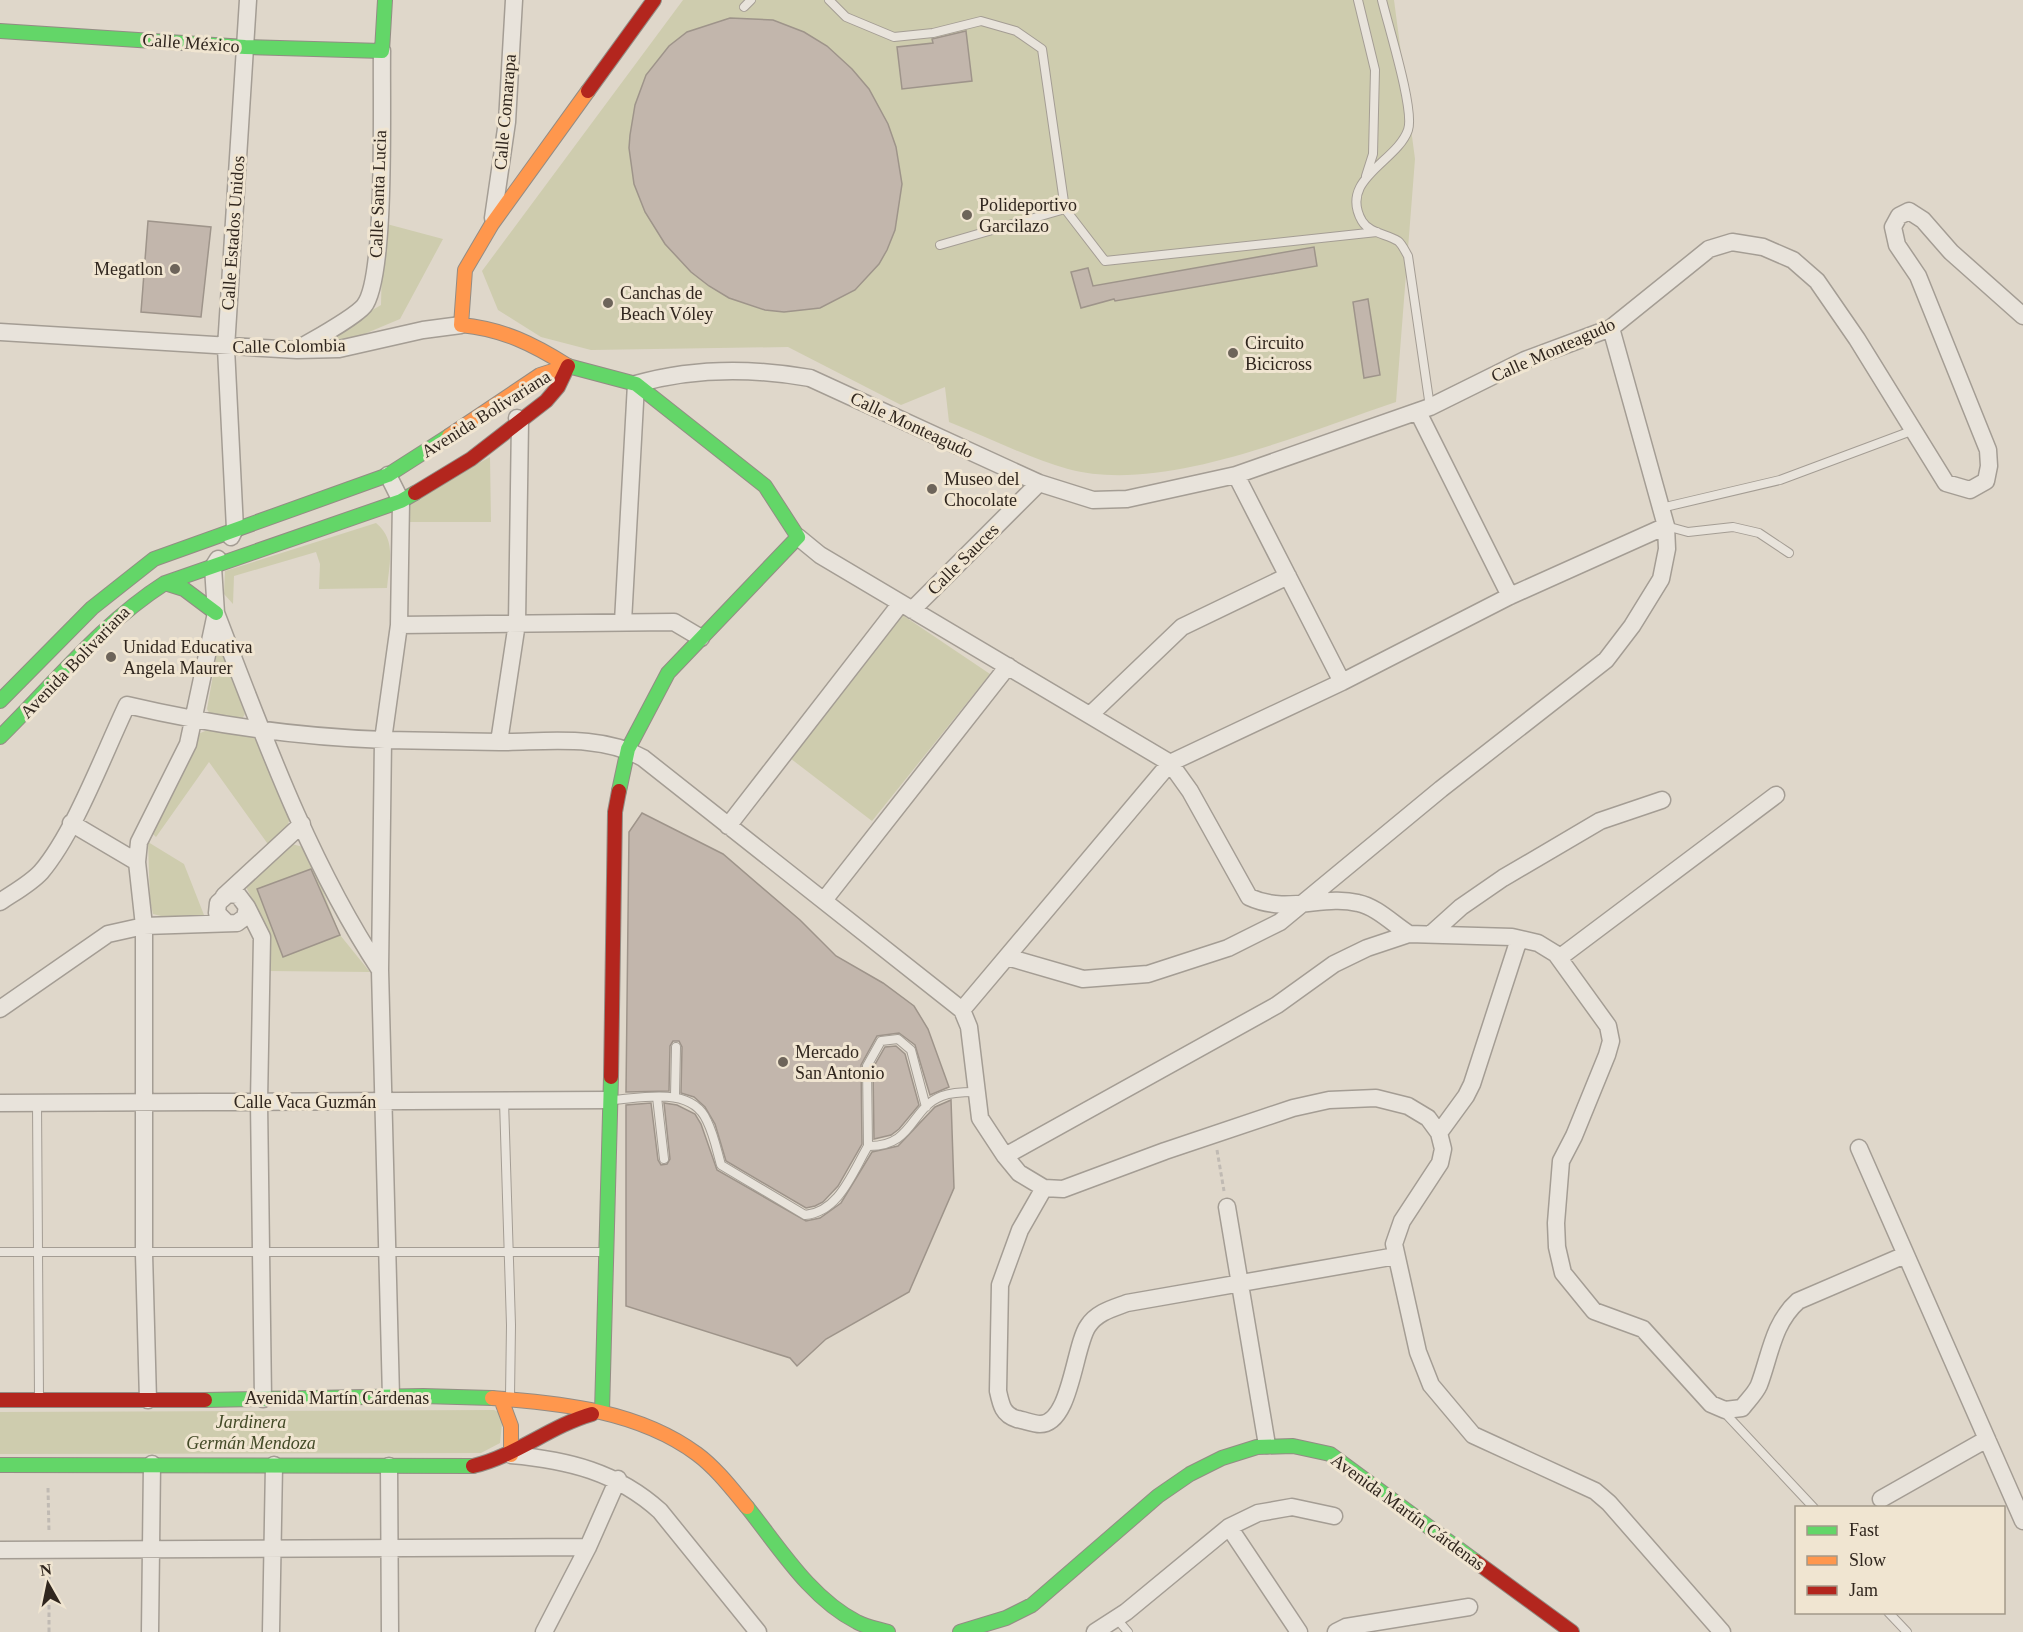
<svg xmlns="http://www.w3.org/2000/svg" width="2023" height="1632" viewBox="0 0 2023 1632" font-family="'Times New Roman',serif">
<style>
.green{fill:#ceccae}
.building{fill:#c2b6ac;stroke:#9e948a;stroke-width:1.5}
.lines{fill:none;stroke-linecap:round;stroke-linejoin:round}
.lane-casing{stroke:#a49d94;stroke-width:10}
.street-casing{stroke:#a49d94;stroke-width:19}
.fast-casing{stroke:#938c84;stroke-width:16}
.slow-casing{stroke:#938c84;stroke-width:16}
.jam-casing{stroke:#938c84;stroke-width:16}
.path{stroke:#c0bab3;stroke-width:3;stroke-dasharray:4.5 3;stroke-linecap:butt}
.lane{stroke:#e8e3db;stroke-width:8}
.street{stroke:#e8e3db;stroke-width:16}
.fast{stroke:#63d668;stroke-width:14}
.slow{stroke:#ff974d;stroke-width:14}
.jam{stroke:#b3261e;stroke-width:14}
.poi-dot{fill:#6d645a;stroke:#f0e5d1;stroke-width:2}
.labels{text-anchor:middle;stroke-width:6;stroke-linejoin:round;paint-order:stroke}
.street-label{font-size:18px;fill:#30261e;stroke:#f0e5d1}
.poi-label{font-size:18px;fill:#30261e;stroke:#f0e5d1;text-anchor:start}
.park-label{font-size:18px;font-style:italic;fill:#434a27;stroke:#f0e5d1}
</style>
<rect width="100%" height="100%" fill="#dfd7ca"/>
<path class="green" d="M683 0H1394L1415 159 1396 402C1305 432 1163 495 1068 469 1028 458 988 437 949 422L945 387 901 405 788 347 591 350 541 337 498 310 482 271Z
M383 223 443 239 400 319 350 340 324 338 381 305Z
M490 457 491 522H406L405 504Z
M376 523C397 540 389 564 387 588L319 589 320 564 316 552 234 576 233 604 224 594 225 571Z
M895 610 990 674 872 821 786 755Z
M223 651 245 714 242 719 211 716 207 709 217 653Z
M210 729 249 733 255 738 290 818 287 827 270 847 209 762 156 837 149 830 194 752 198 734Z
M148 842 184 864 204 915 165 917 153 914 150 901Z
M292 844 303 847 314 868 340 935 370 972 268 971V930L246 887Z
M494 1410 503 1414 500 1443 481 1453 0 1454V1412Z"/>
<path class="building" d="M730 18 773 20 804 32 827 46 852 69 869 89 888 124 896 147 902 184 895 230 887 250 879 264 855 290 820 308 784 312 765 310 729 298 709 286 691 272 665 244 645 212 634 184 629 148 630 135 635 105 646 75 669 46 687 32Z
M966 31 972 81 902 89 897 47 933 43 932 39Z
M148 221 211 227 201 317 141 312Z
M1314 247 1317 266 1115 301 1114 299 1081 308 1071 272 1088 268 1093 286Z
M1368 299 1380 375 1364 378 1353 302Z
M642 813 723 854 800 920 836 956 883 983 914 1006 928 1029 949 1087 930 1095 915 1045 899 1033 877 1036 861 1065 862 1144 838 1186 823 1202 815 1206 806 1208 726 1161 715 1124 705 1107 694 1097 681 1093 682 1047 679 1041H673L670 1046 669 1091 626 1092 629 832Z
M311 869 340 935 283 957 257 889Z
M896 1046 905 1054 919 1105 899 1129 891 1135 874 1139 873 1068 885 1047Z
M951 1100 954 1188 909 1292 826 1339 797 1366 790 1358 626 1306V1105L651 1103 658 1160 661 1165 667 1164 670 1159 664 1103 677 1105 695 1114 701 1124 717 1170 806 1221 820 1218 841 1203 872 1152 898 1146 935 1107Z"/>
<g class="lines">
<defs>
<path id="lane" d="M829 0 846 17 894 37 933 33 981 21 1016 31 1042 49 1065 209 1105 261 1377 232
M1358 0 1375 70 1373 154 1366 176
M1382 0C1388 25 1415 111 1408 130 1397 162 1338 179 1362 221 1369 233 1387 234 1398 241 1402 244 1405 251 1408 256L1430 407
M744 7 751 0
M940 245 1065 209
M1661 508 1780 480 1914 430
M1666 526 1688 532 1733 527 1759 533 1789 553
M675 1096 676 1047
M657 1097 664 1159
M613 1100C643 1098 692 1086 707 1121 714 1135 717 1151 721 1165L805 1215C839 1212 852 1173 868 1146 914 1147 910 1108 942 1096 952 1092 964 1092 975 1092
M504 1101 511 1325 510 1396
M37 1103 39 1397
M868 1146 867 1066 881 1041 898 1039 911 1050 926 1107
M0 1252H606
M1723 1411 1814 1508
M1888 1612 1907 1632
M1116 1618 1128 1632"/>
<path id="street" d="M493 218 507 122 514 0
M0 332 297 350 339 349 423 330 461 325
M298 349C313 340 354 318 364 306 387 278 381 97 382 51
M1418 412 1510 596
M388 475 401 501 399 625 383 740 380 970 391 1397
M1236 475 1342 682
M231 537 235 529 226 348 248 0
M798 537 820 555 1170 763 1190 791 1249 897C1288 915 1323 894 1358 903 1377 907 1393 924 1409 934
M912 610 1039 483
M216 613C263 735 308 861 380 970
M623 622 636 384C692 368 753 368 810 378L1039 483 1093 500 1127 499 1236 475 1430 407 1525 360 1611 328 1709 249 1732 242 1763 247 1793 260 1817 281 1857 339 1946 483 1970 490 1986 481 1989 466 1988 450 1918 276 1897 245 1893 227 1899 216 1909 211 1923 220 1951 252 2023 316
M399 625 674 622 701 638
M1090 715 1182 627 1288 576
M499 742 517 623 520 421 517 418
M71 823 137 862
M728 826 901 603
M224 896 302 824
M825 899 1008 666
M0 902C13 893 30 884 41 872 75 832 104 753 127 705 212 725 298 737 385 740 423 741 462 741 500 742 547 742 601 734 643 758L962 1010 969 1027 980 1118 1005 1156 1019 1173 1044 1188 1063 1189 1165 1151 1293 1108 1329 1100 1376 1098 1408 1106 1428 1118 1439 1133 1443 1149 1440 1163 1402 1221 1394 1244 1418 1352 1431 1385 1473 1435 1595 1491 1609 1503 1722 1632
M247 907 262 937 259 1102 263 1399
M1431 934 1461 907 1503 878 1600 821 1662 800
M1007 957 1083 979 1148 974 1228 948 1280 922 1441 789 1606 660 1632 626 1661 579 1667 549 1666 526
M1559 958 1776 795
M0 1009 108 934 144 926 237 923 245 917 247 907 238 895 228 894 218 903 217 913 227 923
M962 1010 1170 763 1342 682 1510 596 1666 526 1611 328
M0 1103 610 1100
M1439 1133 1466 1096 1472 1084 1519 939
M1859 1148 2023 1521
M1005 1156 1277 1005 1334 964 1367 948 1409 934 1512 937 1538 943 1556 954 1608 1026 1611 1041 1607 1055 1574 1136 1561 1161 1556 1223 1557 1247 1563 1273 1594 1311 1643 1329 1711 1404 1725 1410 1742 1408C1747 1401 1755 1394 1759 1385 1770 1356 1773 1323 1798 1301L1905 1255
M1044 1188 1020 1230 1000 1285 998 1391C1001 1405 1003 1415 1017 1419 1024 1420 1033 1424 1040 1424 1071 1424 1074 1346 1088 1326 1097 1312 1114 1308 1127 1303L1396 1256
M1227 1207 1267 1445
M148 1400 144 1254V926L137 862 139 842 188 744 216 613 213 567 218 559
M511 1455C568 1460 617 1472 660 1511L758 1632
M389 1466 390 1632
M1881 1499 1987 1439
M1229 1527 1299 1632
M0 1550 588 1547
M150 1632 152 1464
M271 1632 274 1465
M544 1632 588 1547 618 1479
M1095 1632 1126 1612 1229 1527 1258 1513 1292 1507 1334 1516
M1336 1632 1346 1627 1469 1607"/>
<path id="fast" d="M0 31 245 47 382 51 385 0
M568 366 636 384 765 486 798 537 668 673 628 749 619 791
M165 583 184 589 216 613
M0 701 92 608 154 559 388 475 449 436
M0 737C54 684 101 624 165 583L401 501 415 493
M205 1400 423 1396 492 1398
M602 1412 611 1077
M0 1465 473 1466
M747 1507C779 1547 810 1598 857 1622 866 1627 878 1629 888 1632
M960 1632 1006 1618 1032 1605 1158 1496 1190 1474 1222 1458 1257 1447 1293 1446 1330 1454 1475 1561"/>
<path id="slow" d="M568 366C533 344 503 329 461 325L465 270 492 224 588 91
M449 436 540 375 568 366
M492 1398C562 1403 639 1411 697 1454 716 1468 732 1489 747 1507
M501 1399 511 1426V1455"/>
<path id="jam" d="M588 91 654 0
M415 493 471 459 546 401 558 387 568 366
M611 1077 615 812 619 791
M0 1400H205
M473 1466C516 1456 550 1426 592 1414
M1475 1561 1572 1632"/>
</defs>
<use href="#lane" class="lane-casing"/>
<use href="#street" class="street-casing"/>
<use href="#fast" class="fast-casing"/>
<use href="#slow" class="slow-casing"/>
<use href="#jam" class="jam-casing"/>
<path class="path" d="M1217 1150 1224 1191
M48 1488 49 1532
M49 1632V1566"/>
<use href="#lane" class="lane"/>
<use href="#street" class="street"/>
<use href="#fast" class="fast"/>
<use href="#slow" class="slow"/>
<use href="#jam" class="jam"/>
</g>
<g class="poi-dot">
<circle cx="967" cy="215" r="6"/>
<circle cx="175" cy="269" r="6"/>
<circle cx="608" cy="303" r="6"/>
<circle cx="1233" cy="353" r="6"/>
<circle cx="932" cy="489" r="6"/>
<circle cx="111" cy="657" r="6"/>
<circle cx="783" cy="1062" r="6"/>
</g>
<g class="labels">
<g class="street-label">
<text transform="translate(191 43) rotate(4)" y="6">Calle México</text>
<text transform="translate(505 112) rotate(-85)" y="6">Calle Comarapa</text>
<text transform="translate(378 194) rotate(-88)" y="6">Calle Santa Lucia</text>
<text transform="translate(233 233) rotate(-86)" y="6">Calle Estados Unidos</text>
<text transform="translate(289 346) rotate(-1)" y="6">Calle Colombia</text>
<text transform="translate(1553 350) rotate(-24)" y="6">Calle Monteagudo</text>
<text transform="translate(486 414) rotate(-32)" y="6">Avenida Bolivariana</text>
<text transform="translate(912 425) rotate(25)" y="6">Calle Monteagudo</text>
<text transform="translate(963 559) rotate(-45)" y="6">Calle Sauces</text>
<text transform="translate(75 662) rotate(-46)" y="6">Avenida Bolivariana</text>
<text x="305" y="1108">Calle Vaca Guzmán</text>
<text x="337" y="1404">Avenida Martín Cárdenas</text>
<text transform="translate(1408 1512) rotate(36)" y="6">Avenida Martín Cárdenas</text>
</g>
<g class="poi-label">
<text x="979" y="211">Polideportivo<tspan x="979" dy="21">Garcilazo</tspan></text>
<text x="163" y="275" text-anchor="end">Megatlon</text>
<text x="620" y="299">Canchas de<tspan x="620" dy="21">Beach Vóley</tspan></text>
<text x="1245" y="349">Circuito<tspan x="1245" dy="21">Bicicross</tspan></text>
<text x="944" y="485">Museo del<tspan x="944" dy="21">Chocolate</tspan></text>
<text x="123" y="653">Unidad Educativa<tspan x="123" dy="21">Angela Maurer</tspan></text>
<text x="795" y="1058">Mercado<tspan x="795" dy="21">San Antonio</tspan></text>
</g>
<g class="park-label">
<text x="251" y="1428">Jardinera<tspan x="251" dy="21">Germán Mendoza</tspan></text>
</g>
</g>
<rect x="1795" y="1506" width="210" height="108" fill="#f0e5d1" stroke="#a39989" stroke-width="1.5"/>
<rect x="1807" y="1526" width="30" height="9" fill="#63d668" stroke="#a39989" stroke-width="1.5"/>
<text x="1849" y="1536" font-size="18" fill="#30261e">Fast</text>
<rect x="1807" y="1556" width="30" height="9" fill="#ff974d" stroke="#a39989" stroke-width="1.5"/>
<text x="1849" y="1566" font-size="18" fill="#30261e">Slow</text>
<rect x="1807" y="1586" width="30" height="9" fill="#b3261e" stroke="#a39989" stroke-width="1.5"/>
<text x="1849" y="1596" font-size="18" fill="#30261e">Jam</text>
<g transform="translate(48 1584) rotate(351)" stroke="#f0e5d1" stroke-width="4.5" paint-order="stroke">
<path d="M0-4.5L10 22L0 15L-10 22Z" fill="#30261e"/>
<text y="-9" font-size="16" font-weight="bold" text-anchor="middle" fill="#30261e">N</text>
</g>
</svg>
